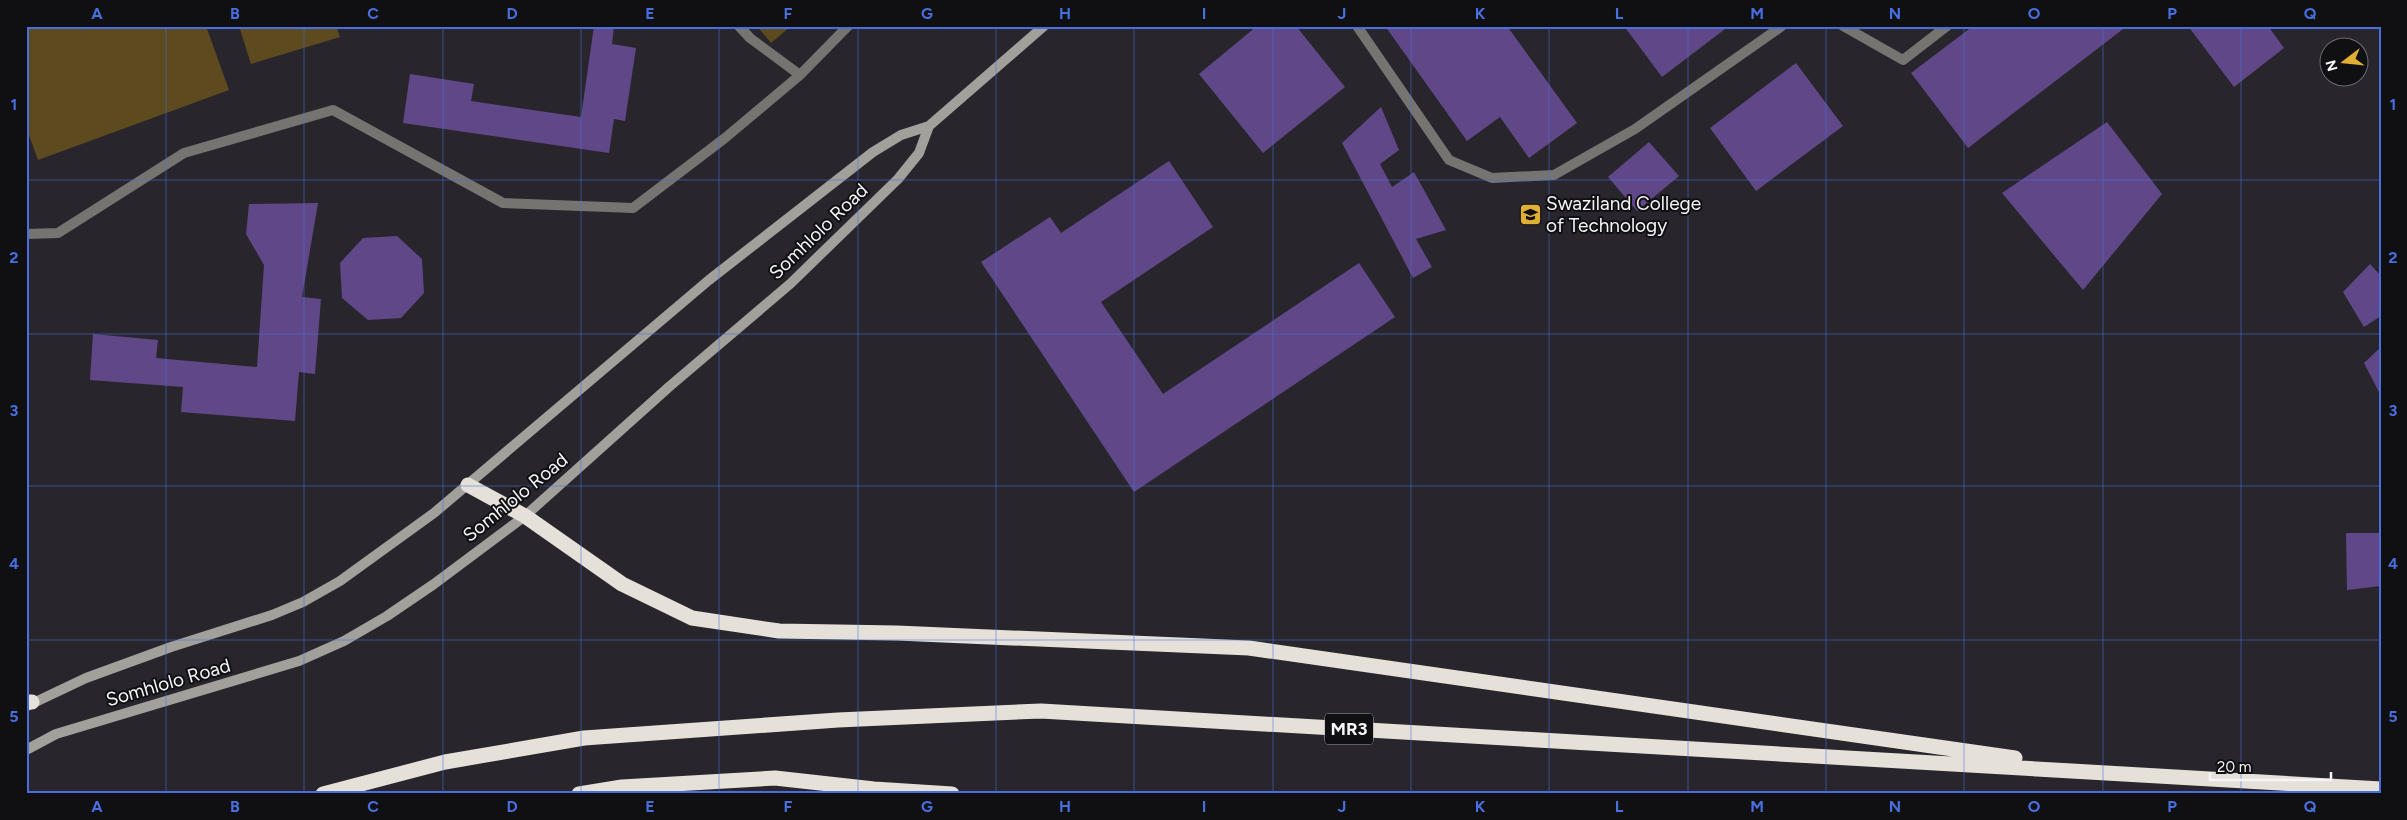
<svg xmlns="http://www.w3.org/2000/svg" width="2407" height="820" viewBox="0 0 2407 820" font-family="Figtree,sans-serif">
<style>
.green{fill:#5d4a1e}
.building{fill:#604888}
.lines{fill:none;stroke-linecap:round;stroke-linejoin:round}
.service{stroke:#757471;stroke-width:10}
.minor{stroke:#757471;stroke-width:10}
.secondary{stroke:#a2a09b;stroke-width:10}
.motorway{stroke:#e5e1d9;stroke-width:15}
.grid{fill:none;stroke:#486fde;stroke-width:1;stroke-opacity:0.55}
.labels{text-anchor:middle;stroke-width:4;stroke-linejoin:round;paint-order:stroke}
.shield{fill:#100f12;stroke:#b0afb3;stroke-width:1}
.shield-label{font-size:18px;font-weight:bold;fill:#f5f4f8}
.poi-label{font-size:19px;fill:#f5f4f8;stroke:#100f12;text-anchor:start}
.street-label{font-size:19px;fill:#f5f4f8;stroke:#100f12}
.neatline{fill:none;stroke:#486fde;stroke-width:2}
.grid-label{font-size:16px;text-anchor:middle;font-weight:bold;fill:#486fde}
</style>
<rect width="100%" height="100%" fill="#28262c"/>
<path class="green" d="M26 26H206L229 90 38 160 26 127Z
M239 26H336L340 37 251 64Z
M757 26H791L771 43Z"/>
<path class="building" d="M594 26H614L612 44 636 48 625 121 614 119 609 153 403 123 410 74 474 84 471 101 581 117Z
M1257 26H1296L1345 87 1263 153 1199 74Z
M1385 26H1507L1577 123 1529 158 1500 117 1467 141Z
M1624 26H1729L1662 77Z
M1973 26H2127L1968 148 1911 73Z
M2188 26H2268L2284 48 2234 87Z
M1796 63 1843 126 1756 191 1710 128Z
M1381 107 1399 150 1380 164 1392 187 1414 172 1446 230 1416 239 1432 267 1413 278 1342 143Z
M2107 122 2162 194 2083 290 2002 193Z
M1649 142 1679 176 1637 211 1608 177Z
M1169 161 1213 227 1101 302 1163 394 1359 263 1395 317 1134 492 981 262 1050 217 1061 233Z
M318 203 302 297 321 299 315 374 299 372 295 421 181 412 183 387 90 380 93 334 158 340 156 358 257 367 264 265 246 234 249 204Z
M397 236 422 259 424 293 401 318 368 320 342 298 340 263 363 238Z
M2370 264 2381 276V316L2364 327 2343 292Z
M2381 347V396L2364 363Z
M2346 533H2381V586L2347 590Z"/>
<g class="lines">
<path class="service" d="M1357 26 1449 160 1492 178 1554 175 1635 129 1782 26"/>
<path class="minor" d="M739 26 750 38 800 75
M1843 26 1903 60 1947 26
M26 234 58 233 184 153 333 110 503 203 633 208 725 138 800 75 848 26"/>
<path class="secondary" d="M27 706 86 678 171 647 272 615 303 602 340 581 434 513 709 280 873 152 901 135 929 126 1044 26
M26 750 56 734 299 661 344 641 387 616 434 584 525 516 670 386 790 284 898 179 919 153 929 126"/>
<path class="motorway" d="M468 485 525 516 622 584 692 618 779 631 897 633 1249 648 2015 758
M26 702H32
M323 794 445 762 584 738 838 720 1041 711 2381 789
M579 794 622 787 775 778 874 789 952 794"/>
</g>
<path class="grid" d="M166 26V794M304 26V794M443 26V794M581 26V794M719 26V794M858 26V794M996 26V794M1134 26V794M1273 26V794M1411 26V794M1549 26V794M1688 26V794M1826 26V794M1964 26V794M2103 26V794M2241 26V794M26 180H2381M26 334H2381M26 486H2381M26 640H2381"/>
<defs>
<symbol id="university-square" viewBox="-11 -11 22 22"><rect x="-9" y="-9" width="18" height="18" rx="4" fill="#e1af34" stroke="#100f12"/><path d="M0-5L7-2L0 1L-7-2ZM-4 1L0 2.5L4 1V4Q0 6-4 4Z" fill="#111"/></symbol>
</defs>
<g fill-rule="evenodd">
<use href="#university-square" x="1518" y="202" width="25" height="25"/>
</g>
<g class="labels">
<rect class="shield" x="1325" y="713.5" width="48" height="31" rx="4"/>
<g class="shield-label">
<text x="1349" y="735">MR3</text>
</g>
<g class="poi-label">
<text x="1546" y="210">Swaziland College<tspan x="1546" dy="22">of Technology</tspan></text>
</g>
<g class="street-label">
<text transform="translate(818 231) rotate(-44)" y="7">Somhlolo Road</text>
<text transform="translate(515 497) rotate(-39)" y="7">Somhlolo Road</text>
<text transform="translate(168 682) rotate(-16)" y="7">Somhlolo Road</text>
</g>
</g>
<rect width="2407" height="820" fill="none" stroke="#100f12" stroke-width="55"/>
<g transform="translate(2344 62) rotate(254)"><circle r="24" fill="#100f12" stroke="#6c6b6e"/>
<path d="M0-4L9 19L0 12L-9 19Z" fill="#e1af34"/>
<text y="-8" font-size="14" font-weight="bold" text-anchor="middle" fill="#f5f4f8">N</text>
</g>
<path d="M2210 772v8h121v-8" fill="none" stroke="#f5f4f8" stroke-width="2.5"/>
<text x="2217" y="772" font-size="15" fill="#f5f4f8" stroke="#100f12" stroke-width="4" paint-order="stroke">20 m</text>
<rect x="28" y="28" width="2352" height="764" class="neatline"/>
<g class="grid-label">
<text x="97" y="19">A</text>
<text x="235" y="19">B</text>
<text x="373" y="19">C</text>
<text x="512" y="19">D</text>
<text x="650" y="19">E</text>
<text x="788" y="19">F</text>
<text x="927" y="19">G</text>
<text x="1065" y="19">H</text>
<text x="1204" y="19">I</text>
<text x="1342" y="19">J</text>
<text x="1480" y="19">K</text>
<text x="1619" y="19">L</text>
<text x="1757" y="19">M</text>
<text x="1895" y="19">N</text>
<text x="2034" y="19">O</text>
<text x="2172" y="19">P</text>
<text x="2310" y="19">Q</text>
<text x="14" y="110">1</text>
<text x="2393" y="110">1</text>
<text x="14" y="263">2</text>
<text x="2393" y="263">2</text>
<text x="14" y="416">3</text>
<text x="2393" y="416">3</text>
<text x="14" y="569">4</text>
<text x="2393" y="569">4</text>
<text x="14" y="722">5</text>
<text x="2393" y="722">5</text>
<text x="97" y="812">A</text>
<text x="235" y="812">B</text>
<text x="373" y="812">C</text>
<text x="512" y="812">D</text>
<text x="650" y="812">E</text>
<text x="788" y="812">F</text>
<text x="927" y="812">G</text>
<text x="1065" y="812">H</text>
<text x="1204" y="812">I</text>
<text x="1342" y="812">J</text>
<text x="1480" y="812">K</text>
<text x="1619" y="812">L</text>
<text x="1757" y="812">M</text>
<text x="1895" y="812">N</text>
<text x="2034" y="812">O</text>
<text x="2172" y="812">P</text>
<text x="2310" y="812">Q</text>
</g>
</svg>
